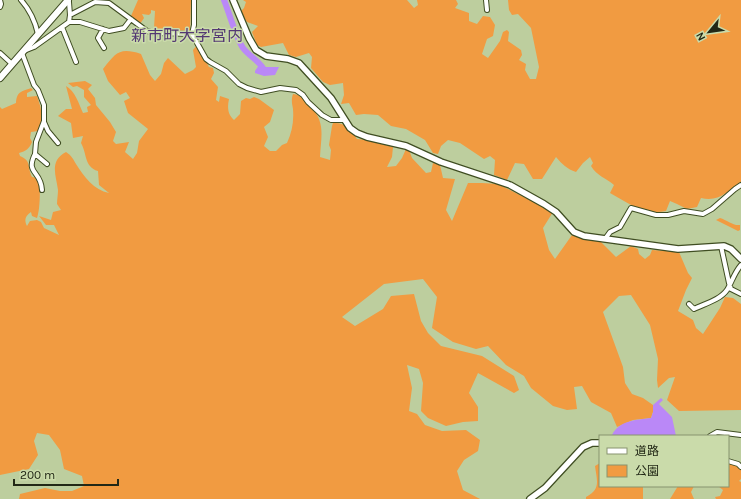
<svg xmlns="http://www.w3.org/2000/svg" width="741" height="499" viewBox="0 0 741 499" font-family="Karla,'Noto Sans JP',sans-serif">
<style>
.green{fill:#f19b41}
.water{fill:#ba88f7}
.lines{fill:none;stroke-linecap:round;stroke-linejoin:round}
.river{stroke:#ba88f7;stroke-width:6}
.street-casing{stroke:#3f4d22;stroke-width:6}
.secondary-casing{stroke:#3f4d22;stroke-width:8}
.primary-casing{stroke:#3f4d22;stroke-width:8}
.street{stroke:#fff;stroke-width:4}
.secondary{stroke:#fff;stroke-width:5.5}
.primary{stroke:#fff;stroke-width:6}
.labels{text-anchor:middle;stroke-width:3;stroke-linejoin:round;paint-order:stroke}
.quarter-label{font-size:16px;fill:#533873;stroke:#cadbaa}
</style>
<rect width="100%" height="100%" fill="#bdce9e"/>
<path class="green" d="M138 0H191L190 32 189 33 163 32 154 28 155 11 151 10V13L149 15 142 14 144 18 140 24 131 16Z
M243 0H407L414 8 418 5 417 0H456L458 4 455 8 469 13V21L477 24 483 16 490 17 495 25 493 36 487 39 482 54 488 58 500 41 503 32 507 30 509 32 508 41 521 50 522 55 519 60 526 64 525 70 530 79H536L539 67 531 28 518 14 512 15 509 10 508 0H741V182C727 192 719 202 701 198L697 207 687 209 677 204 670 201 666 211C645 216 628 203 610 193L614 185C606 178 597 176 591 166L593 163 590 157 583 163 576 172C567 169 562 164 556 157L542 179H533L524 164 515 163 507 180 494 175 495 160 490 156 484 159 460 143 448 140 441 146 438 154 433 153 425 140 406 129 391 126 378 115 364 114 356 115 349 103 341 104 344 95 343 83 330 85 323 82 311 68 312 57 309 53 296 57 289 55 283 43 261 47 257 45 252 32 258 26 247 22 240 12 244 8 246 2Z
M197 45 209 67 213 68 214 73 211 79 218 87 216 100 219 102 220 96 229 99C227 108 228 115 234 120L240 114 241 101 246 98 250 99 254 97 259 99 274 110 270 122 264 127 268 137 264 146 270 151H276L282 145 287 143C292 132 294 122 293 109 292 103 291 100 293 94 301 95 304 99 310 106 326 122 321 136 320 157L330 160 331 150 329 145 332 126 333 123C345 122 351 130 357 139L366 140 393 147 392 157 387 167 396 166 402 158 406 149 409 150 412 158 426 173 431 172 433 163 440 165 443 178 455 179 446 210 452 221 468 183H482L498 184 553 212 543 228 549 250 555 259 572 235 584 239 600 241 616 257 631 246 638 249 639 254 645 259 650 255 652 250 679 252 688 273 692 278 686 290 678 311 693 320 696 328 703 334 720 308 725 297 733 298 741 304V410L679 411 667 400 675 377 669 378 658 388 657 380 658 359 650 325 631 295 619 296 603 312 623 367 625 383 632 394 643 398 653 405V412L651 418 633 420 617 427 611 413 591 402 582 386 574 387 577 409 567 410 553 406 531 388 524 376 506 365 488 346 476 349 453 342 432 328 437 297 423 279 384 284 342 317 355 326 383 309 391 296 414 294 421 321 428 333 441 346 482 356 514 376 519 390 514 393 478 373 469 393 478 407V421L463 422 446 426 428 418 421 411 423 383 419 369 407 365 412 388 409 411 417 414 425 425 442 431 466 430 480 440 478 451 464 460 457 471 463 490 480 499H19L20 494 45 488 60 491H72L84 486 82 476 64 469 60 450 49 435 37 433 34 441 38 455 29 469 0 475V107L2 109 16 103C17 91 21 92 31 88L33 90 27 93V97L37 96C41 107 45 121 38 131L31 132 30 138 32 142C29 149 26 151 19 153L20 156C32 161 27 167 32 177L38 178C41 187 40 210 37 218L32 216 31 212C25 216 24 220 27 226L30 221 37 220 41 222 44 228 59 235 54 225H46L39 216 51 220 53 212 61 210 57 204C57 199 58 195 58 190 56 175 49 161 66 152 72 156 73 159 76 164 84 177 94 190 109 193L99 185 98 171C84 167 87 153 81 143L83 136 73 138 71 123 58 116 66 109H72L66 86C75 91 79 104 83 113L88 112 87 107 91 105 84 97V90L77 86 73 87 68 83 85 81 92 85 88 89 95 98 96 105 110 122 116 132 113 141 116 144 129 142 125 152 133 159 137 153 139 141 148 129 128 113 124 101 130 98 126 92 120 95 108 81 103 69C116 53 119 47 141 54L150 75 155 81 161 74 164 63 168 58 185 74 193 70 196 67 193 50Z
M720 218C727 220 733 226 740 225V230L738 231 716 220Z
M728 461 741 465V479L739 481 741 482V499H716L715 497 720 496 723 490 718 486H728Z
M600 463V486H645L643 487V499H586V497C601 489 597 481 595 466Z
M678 486H694L691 492 694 499H670Z"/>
<path class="water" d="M259 65 263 67H279L275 75 264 76 255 73V71Z
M661 398 663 400 659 404 672 417 676 436H614L612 435C620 420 636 420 651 418L653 412V405Z"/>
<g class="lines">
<path class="river" d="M224 0C229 12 236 38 243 48 249 56 258 60 263 68"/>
<defs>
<path id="street" d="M21 0C30 10 35 21 38 34
M194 0V25L192 34 206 59 210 62 226 71 239 84 247 88 261 92 280 88 296 90 303 95 308 102 322 115 331 120H344
M486 0 487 10
M0 7 1 4 0 0
M70 15 95 2 109 3 147 31 154 33 192 34
M69 22H80L109 31 124 28 131 19
M62 27 76 62
M103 29 98 38 104 48
M24 51 34 47 69 22 70 15 69 2 66 0
M0 53 12 64
M22 53 34 85 38 90 44 105V121L36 142 35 154 47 164
M44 122 48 131 58 143
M35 154C25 174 41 170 42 190
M605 239 610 232 620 227 631 208 656 215H668L684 211 703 214 712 209 735 189 741 185
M721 246 729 283 731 289 741 294
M689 304 694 309C704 304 720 300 727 290 732 282 734 273 741 265
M710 436 717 432 741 435
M728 461 738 464 741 467"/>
<path id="secondary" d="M233 0 249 38 256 50 266 56 288 59 299 63 331 98 350 128 357 133 367 137 406 146 441 162 510 185 544 204 556 212 574 232 584 236 678 249 724 246 731 249 741 259
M530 499 545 488 583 447 592 443H600"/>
<path id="primary" d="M0 78 68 0"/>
</defs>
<use href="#street" class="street-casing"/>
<use href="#secondary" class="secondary-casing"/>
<use href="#primary" class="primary-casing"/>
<use href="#street" class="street"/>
<use href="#secondary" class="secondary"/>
<use href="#primary" class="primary"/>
</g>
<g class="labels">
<g class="quarter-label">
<text x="187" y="41">新市町大字宮内</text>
</g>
</g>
<rect x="599" y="435" width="130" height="52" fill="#cadbaa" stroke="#87936f"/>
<rect x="607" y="448" width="20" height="6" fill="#ffffff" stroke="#87936f"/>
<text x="635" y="455" font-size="12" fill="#222816">道路</text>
<rect x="607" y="465" width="20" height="12" fill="#f19b41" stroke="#87936f"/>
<text x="635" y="475" font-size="12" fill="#222816">公園</text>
<g transform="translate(709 32) rotate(241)" stroke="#cadbaa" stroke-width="3" paint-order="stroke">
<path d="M0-3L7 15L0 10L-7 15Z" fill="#222816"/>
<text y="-6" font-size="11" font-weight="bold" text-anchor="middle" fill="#222816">N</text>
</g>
<path d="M14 479v6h104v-6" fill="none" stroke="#222816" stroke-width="2"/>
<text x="20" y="479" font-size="12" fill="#222816" stroke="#cadbaa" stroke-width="3" paint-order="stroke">200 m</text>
</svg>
